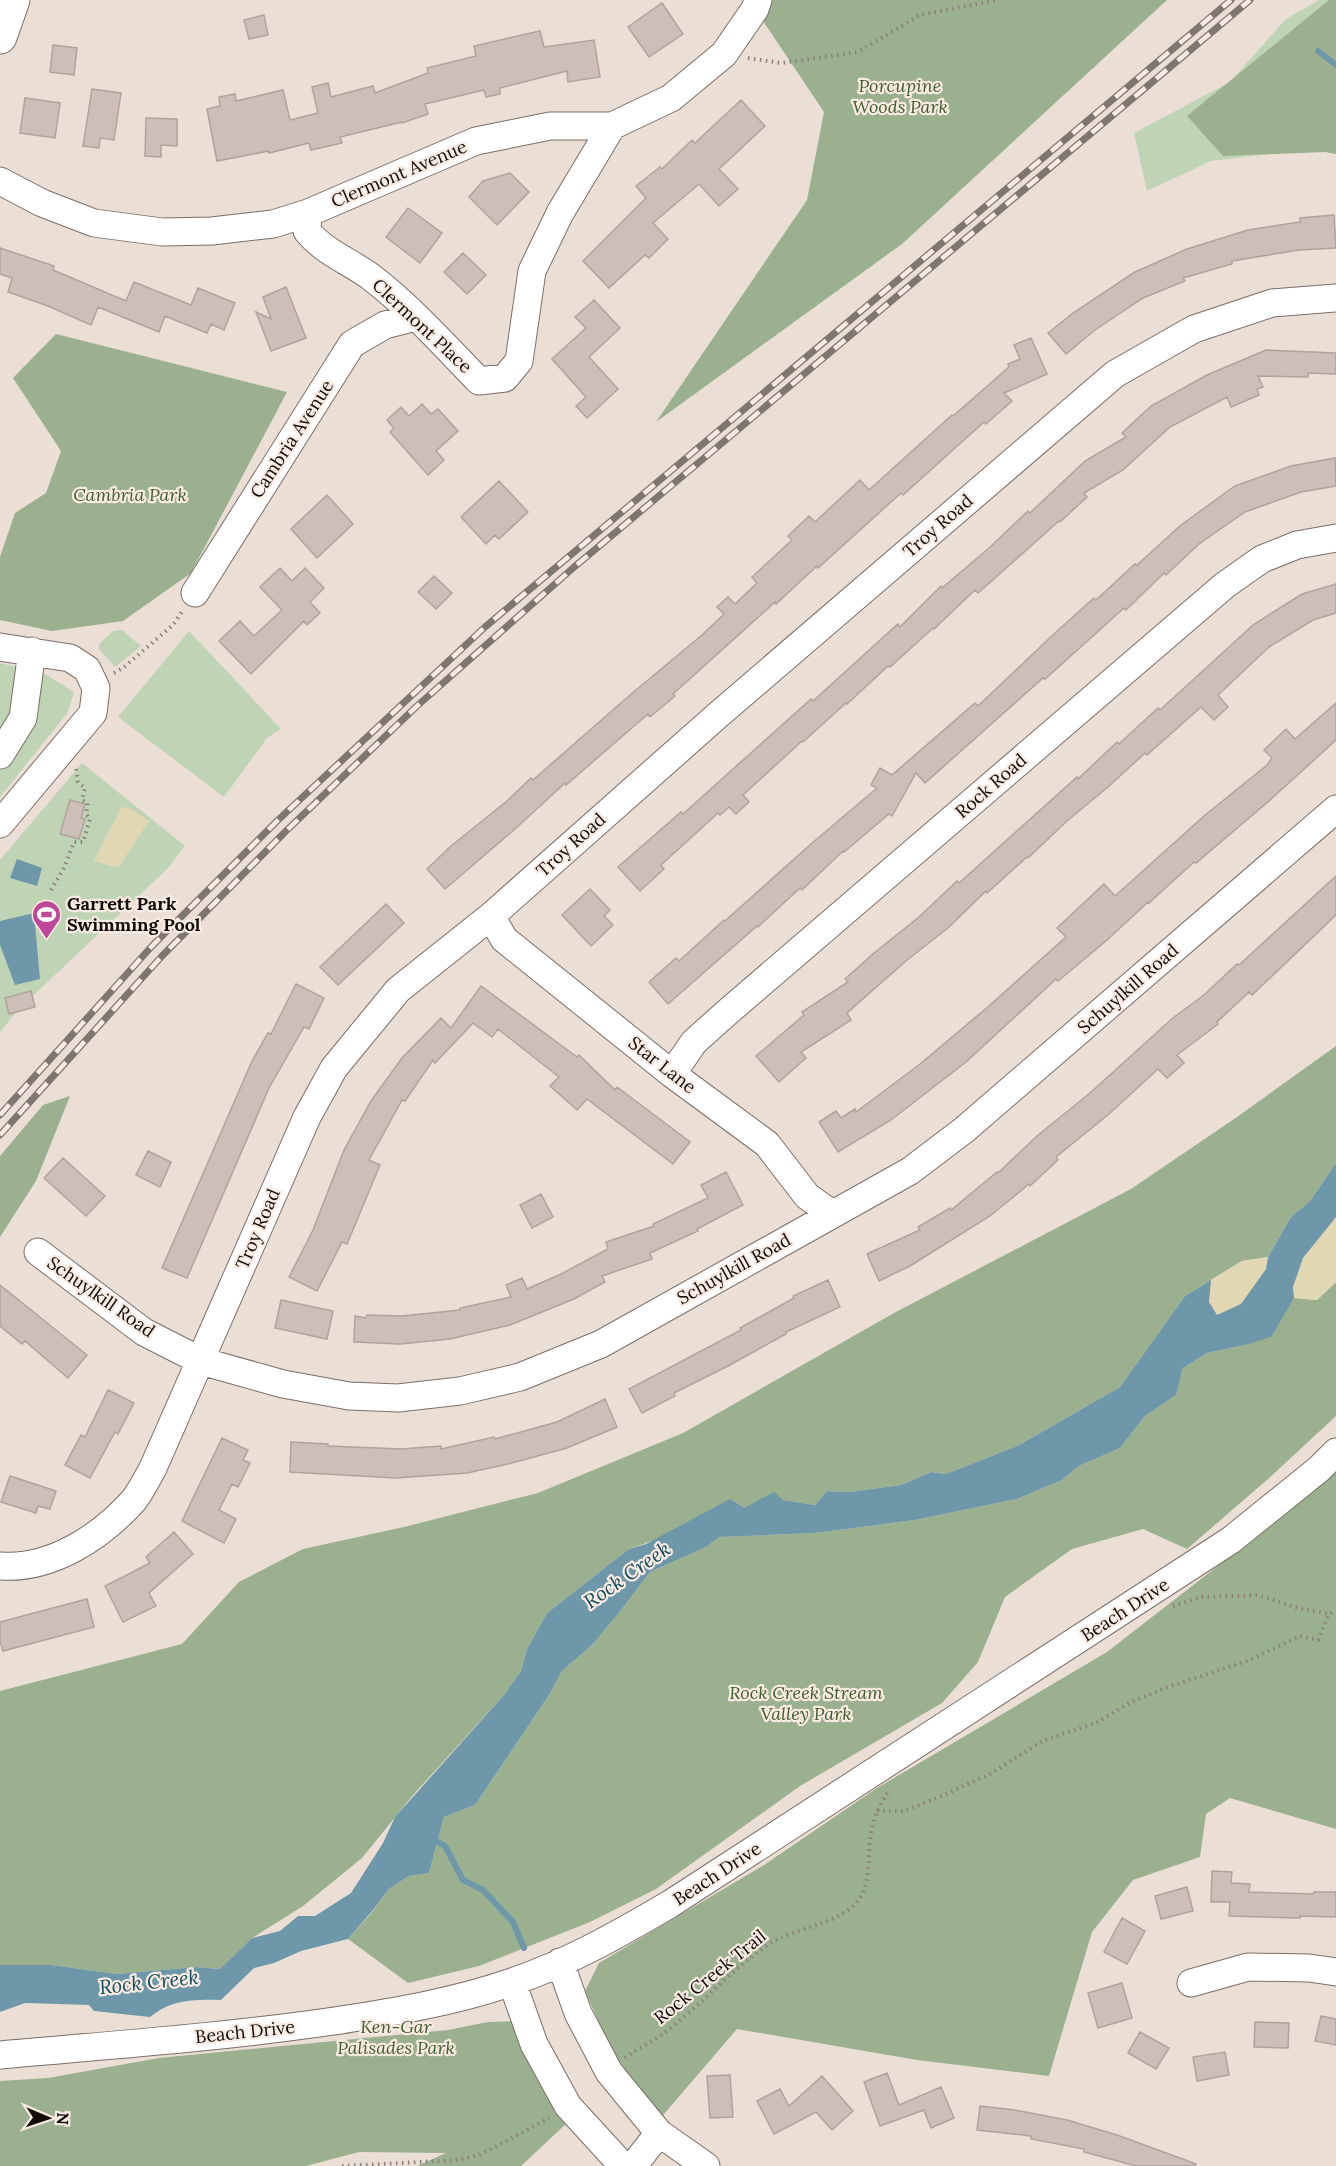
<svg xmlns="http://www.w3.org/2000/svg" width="1336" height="2166" viewBox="0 0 1336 2166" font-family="Lora,serif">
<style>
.green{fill:#bfd4b4}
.forest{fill:#9ab08f}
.sand{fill:#e1d8b3}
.water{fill:#6e98a9}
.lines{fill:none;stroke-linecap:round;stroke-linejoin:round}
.stream{stroke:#6e98a9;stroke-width:6}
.building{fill:#cdbfb8;stroke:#b1a39c;stroke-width:1.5}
.minor-casing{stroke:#7a6e67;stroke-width:29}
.major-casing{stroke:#7a6e67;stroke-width:35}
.path{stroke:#89807a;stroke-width:4;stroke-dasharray:1.5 4.5;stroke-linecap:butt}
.minor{stroke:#fff;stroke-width:27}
.major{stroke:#fff;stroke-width:33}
.rail-casing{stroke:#7f7670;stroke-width:7}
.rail{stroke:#f9ebe2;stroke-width:4.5;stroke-dasharray:14;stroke-linecap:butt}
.labels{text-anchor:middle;stroke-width:4.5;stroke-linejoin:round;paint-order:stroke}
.park-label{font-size:18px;font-style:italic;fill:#415e2e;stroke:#f9ebe2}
.street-label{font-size:18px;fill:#100b09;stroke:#f9ebe2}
.poi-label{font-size:18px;font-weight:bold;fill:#100b09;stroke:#f9ebe2;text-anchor:start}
.water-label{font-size:20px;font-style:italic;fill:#124d5f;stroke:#f9ebe2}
</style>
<rect width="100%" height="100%" fill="#ebded5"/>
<path class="green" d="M1319 0H1336V146L1211 161 1147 191 1134 133 1230 82 1286 19Z
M122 630 141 646 115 667 99 649V644L113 631Z
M189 631 281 729 267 738 224 797 118 717Z
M0 663 45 674 74 692 68 712 0 797Z
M82 763 185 846 167 869 17 1011 0 1032V860Z"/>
<path class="forest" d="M758 0H1167L902 244 656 422 807 200 824 112 755 9Z
M1329 0H1336V154L1325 152 1223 156 1187 116Z
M56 334 287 392 191 573 123 621 52 631 0 620V557L15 513 46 493 61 451 13 378Z
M1336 1046V1163L1310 1201 1291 1217 1268 1257 1242 1261 1185 1296 1120 1387 1019 1445 946 1474 931 1472 901 1485 849 1492 827 1491 815 1505 783 1500 744 1508 629 1549 547 1613 527 1649 521 1671 504 1695 413 1795 362 1858 303 1906 252 1938 220 1969 196 1967 116 1974 52 1965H0V1691L182 1644 239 1582 303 1549 404 1527 538 1493 683 1433 894 1313 1131 1189 1237 1117Z
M70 1096 36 1181 0 1237V1156L43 1105Z
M1336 1282V1416L1268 1479 1187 1549 1143 1529 1072 1549 1005 1597 978 1662 942 1703 800 1786 656 1889 590 1922 479 1966 408 1983 348 1939 373 1911 389 1889 409 1876 429 1873 444 1817 475 1805 549 1695 562 1671 592 1645 618 1614 650 1572 706 1547 718 1537 815 1533 915 1520 1017 1499 1062 1480 1079 1466 1120 1448 1145 1416 1176 1395 1183 1368 1207 1353 1245 1345 1287 1308 1294 1298 1317 1300Z
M1336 1469V1829L1230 1798 1206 1814 1200 1857 1133 1880 1092 1932 1049 2076 917 2060 737 2029 658 2121 638 2087 611 2049 585 1991 599 1963 764 1865 877 1788 1107 1652 1304 1499Z
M518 2021 569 2121 521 2166H417L446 2153 359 2152 306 2166H0V2081L48 2078 159 2058 448 2030 488 2022Z"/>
<path class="sand" d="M128 807 149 821 118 868 94 861 121 808Z
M1336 1217V1282L1317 1300 1294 1298C1291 1266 1316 1239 1336 1217Z
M1268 1257 1266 1269 1241 1304 1217 1316 1209 1302 1211 1280 1242 1261Z"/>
<path class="water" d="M17 859 42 868 37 886 10 878Z
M34 913 40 979 15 985 0 945V921Z
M1336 1163V1217L1303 1258 1293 1287 1294 1298 1271 1337 1245 1345 1207 1353 1183 1368 1176 1395 1145 1416 1120 1448 1079 1466 1062 1480 1017 1499 915 1520 815 1533 719 1537 706 1547 650 1572 618 1614 592 1645 562 1671 549 1695 475 1805 444 1817 429 1873 409 1876 389 1889 373 1910 348 1939 301 1951 274 1963 254 1968 221 2000C195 1999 171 1999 150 2017L94 2011 89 2005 25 2003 0 2012V1965H52L116 1974 196 1967 220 1969 252 1938 280 1931 298 1916H315L351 1893 383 1843 395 1817 504 1695 521 1671 527 1649 547 1613 629 1549 646 1544 730 1499 744 1508 774 1492 783 1500 815 1505 827 1491 849 1492 901 1485 931 1472 946 1474 1019 1445 1120 1387 1185 1296 1211 1280 1209 1302 1217 1315 1241 1304 1266 1269 1268 1257 1291 1217 1310 1201Z"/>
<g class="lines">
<path class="stream" d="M1318 51 1336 65
M431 1838 445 1846 463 1880 483 1890 513 1922 524 1948"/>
</g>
<path class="building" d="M662 3 683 34 649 57 628 27Z
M264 15 268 35 249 39 244 20Z
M540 31 544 47 594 40 600 77 568 82 567 71 500 88V94L486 97 484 90 425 104 428 114 402 123V122L340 137 342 143 311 150 309 143 269 153V151L217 161 207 109 220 106 219 97 235 94 236 101 283 90 290 120 318 113 312 87 328 83 331 97 373 86 375 93 428 73 427 68 476 56 474 46Z
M53 45 77 48 74 75 50 72Z
M92 89 121 93 114 140 100 138 99 148 83 146Z
M25 98 60 103 55 138 20 133Z
M741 100 765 126 719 169 738 189 719 206 699 184 653 223 668 239 649 258 645 255 609 288 583 261 646 198 636 186 660 167 662 169 692 140 695 143Z
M146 118 177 119V146L161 145V157L145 156Z
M510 173 529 192 497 225 469 197 483 181Z
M408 208 442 233 420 263 386 237Z
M1334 215 1336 248 1299 250 1232 261V264L1183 278 1185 281 1143 298 1095 330 1066 354 1048 333 1073 313 1135 272 1187 249 1248 230 1300 222V218Z
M0 248 54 266 53 270 126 301 134 282 191 305 198 288 235 303 224 330 211 324 207 333 165 316 159 332 98 307 91 325 48 306 8 292 12 278 0 274Z
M463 253 486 275 467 294 444 272Z
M286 287 306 338 271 351 256 312 271 319 263 297Z
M594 300 620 328 589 357 618 389 587 418 576 406 586 397 552 359 586 328 575 317Z
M1031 338 1047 374 1004 393 1012 401 986 424 984 422 903 495 901 493 818 568 817 566 776 604 775 602 673 694 675 696 650 717 648 714 566 785 565 783 515 829 445 889 427 869 451 846 507 801 531 778 533 780 630 695 702 635 724 614 717 607 728 597 735 604 757 583 752 577 792 540 788 536 809 516 815 522 860 480 869 490 952 415 953 416 1009 367 1008 364 1020 359 1014 345Z
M1266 350 1336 353V374L1308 373V377L1258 376 1263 387 1257 389 1259 395 1231 407 1227 397 1170 427 1123 470 1084 493 1087 497 1060 522 1059 521 978 593 975 590 934 629 933 628 890 667 888 666 847 704 846 703 803 742 802 741 743 795 749 802 736 814 729 807 720 815 718 813 661 865 664 869 640 891 618 867 681 812 683 814 811 699 813 701 898 624 900 627 941 586 942 588 989 548 1028 511 1030 513 1085 461 1126 437 1122 433 1151 406 1207 375Z
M422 404 431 414 438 409 458 431 436 451 444 460 428 475 390 432 394 428 387 420 401 407 409 416Z
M1335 458 1336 486 1301 492 1245 512 1199 544 1166 575 1164 573 1126 610 1124 608 1045 679 1043 678 925 783 916 773 892 816 889 814 844 852 843 851 802 890 800 888 758 927 757 926 668 1004 649 982 676 958 679 961 724 920 725 921 811 844 877 788 871 785 880 768 892 775 975 703 978 706 1055 633 1094 598 1096 600 1135 564 1137 565 1181 525 1235 486 1291 466Z
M499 481 528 512 499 539 495 535 486 544 461 517Z
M327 495 353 524 317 558 291 529Z
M280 568 292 581 305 568 324 588 310 602 320 613 307 625 304 621 251 674 219 641 240 621 254 636 282 610 260 587Z
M434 576 452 593 436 609 418 592Z
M1336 584V613L1313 620 1269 647 1218 695 1228 707 1214 720 1201 707 1147 755 1145 753 1108 787 1067 821 1028 858 1027 857 987 893 986 891 949 927 906 961 847 1013 851 1020 801 1052 806 1058 779 1082 756 1056 804 1015 802 1012 848 982 845 979 874 953 919 917 957 881 959 883 1077 777 1078 779 1117 742 1119 744 1158 708 1160 710 1253 625 1302 594Z
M1336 703V740L1269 801 1196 863 1194 862 1149 903 1148 902 1106 941 1058 981 1056 979 966 1062 891 1120 838 1152 819 1122 836 1111 841 1118 855 1109 856 1112 920 1064 989 1006 1066 937 1057 928 1104 884 1115 896 1204 816 1267 765 1272 758 1264 750 1286 729 1295 739Z
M70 800 85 804 81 818 85 819 79 839 60 834Z
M1336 876V915L1252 995 1249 992 1217 1022 1218 1024 1177 1055 1184 1063 1167 1078 1158 1069 1109 1114 1056 1157 1058 1160 1030 1186 1029 1184 990 1216 910 1266 879 1281 867 1254 920 1230 918 1227 950 1208 951 1210 997 1172 998 1173 1037 1136 1090 1093 1174 1017 1204 995 1237 964 1239 965Z
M590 889 610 910 604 916 613 925 591 946 562 915Z
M386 904 404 923 338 985 320 967Z
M296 984 324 998 309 1029 304 1027 269 1088 187 1278 162 1268 252 1061 268 1033 271 1034Z
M481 986 577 1057 579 1055 615 1090 617 1087 690 1142 673 1164 587 1099 577 1110 550 1086 559 1077 498 1029 492 1037 473 1023 435 1063 433 1060 405 1101 402 1100 369 1160 380 1165 347 1244 342 1242 317 1291 289 1277 313 1230 344 1150 371 1101 402 1058 441 1018 451 1028Z
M31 991 35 1007 9 1014 5 998Z
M148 1151 171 1162 160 1187 136 1175Z
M63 1158 105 1196 86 1216 44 1178Z
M726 1172 743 1205 697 1229 698 1231 650 1253 652 1259 602 1276 605 1282 574 1299 510 1325 450 1339 400 1344 354 1342 355 1316 366 1318 367 1315 402 1316 460 1310V1308L511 1297 506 1285 522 1278 527 1289 559 1275 608 1249 606 1242 654 1226 653 1224 708 1198 701 1185Z
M541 1194 553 1217 532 1228 520 1205Z
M828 1280 840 1307 786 1332V1334L728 1366 674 1393 675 1396 642 1413 629 1389 741 1330 740 1328 794 1298 793 1296Z
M0 1285 87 1355 68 1378 25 1341 22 1344 0 1326Z
M281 1300 333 1311 327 1339 275 1328Z
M108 1390 134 1403 118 1434 115 1432 90 1478 65 1465 81 1435 85 1437Z
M605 1399 617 1427 567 1448 508 1464 467 1473 396 1478 290 1472 291 1442 328 1444V1446L401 1449 441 1446V1449L494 1437 495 1439 557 1422Z
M222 1438 248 1450 243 1460 250 1463 238 1487 232 1484 219 1510 236 1519 224 1543 182 1521Z
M10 1476 56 1491 50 1509 38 1506 36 1513 1 1502Z
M174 1532 193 1554 149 1593 156 1606 123 1622 105 1586 150 1563 146 1557Z
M87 1599 94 1627 3 1651 0 1641V1622Z
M1212 1871 1232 1872 1231 1883 1250 1884 1249 1892 1313 1894 1314 1892H1336V1917L1300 1916V1918L1229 1916 1230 1902H1211Z
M1187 1887 1193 1911 1161 1919 1155 1896Z
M1122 1918 1145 1931 1127 1964 1104 1952Z
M1122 1983 1132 2018 1098 2028 1088 1993Z
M1321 2016 1336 2019V2045L1315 2041Z
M1255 2022 1289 2023 1288 2048 1254 2047Z
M1140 2032 1169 2048 1156 2069 1128 2053Z
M1225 2052 1229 2075 1197 2081 1193 2057Z
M887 2073 899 2105 941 2087 954 2118 931 2128 924 2110 880 2126 864 2082Z
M730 2075 733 2117 710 2118 707 2076Z
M822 2076 853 2111 832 2130 816 2112 774 2134 757 2101 780 2089 789 2106Z
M980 2106 1015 2110 1067 2120 1117 2135 1196 2164 1195 2166H1136L1084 2152V2149L1031 2139V2136L977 2130Z"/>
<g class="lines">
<defs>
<path id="minor" d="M0 181 42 203 94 223 162 232 212 231 273 224 308 213 476 141 550 126H612L671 98 724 54 755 9 758 0
M308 213 307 231C324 252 349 261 371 277 410 307 444 345 479 381L505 378 519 361 532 271 560 213 612 126
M195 593 352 344 385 325 416 317
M0 647 70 658 87 669 96 688 93 713 0 824
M0 755 23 718 32 651
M491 916 504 939 672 1074 767 1144 807 1196 832 1214
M672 1074 694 1042 731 1009 1225 585 1262 559 1297 545 1336 538
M38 1252 144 1332 201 1361 283 1384 349 1396 398 1398 460 1391 520 1377 601 1344 910 1171 964 1130 1336 809
M0 1566C51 1570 101 1537 134 1500 141 1491 147 1479 153 1468L307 1117 334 1068 398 990 491 916 718 715 1115 374 1194 329 1272 303 1336 298
M560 1962 578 2013 609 2072 659 2133 706 2166
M512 1982 534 2044 568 2106 623 2166
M1191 1983 1248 1967 1309 1968 1336 1972
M0 2055C112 2045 224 2037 334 2021 394 2012 454 2002 512 1982 568 1963 619 1934 670 1904L1231 1540 1319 1469 1336 1452
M633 2166 659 2133"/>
<path id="major" d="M0 37 13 0"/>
</defs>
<use href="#minor" class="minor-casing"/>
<use href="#major" class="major-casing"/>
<path class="path" d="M748 58 781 63 858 52 920 15 997 0
M114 673 123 668 173 625 183 610
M51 890 64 868 74 842H83L90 819 86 814 88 803 82 800 85 788 78 782 76 767
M1173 1606 1202 1597 1258 1595 1298 1608 1329 1614 1336 1610
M877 1811H904L944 1795 990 1774 1044 1740 1096 1723 1129 1703 1165 1688 1250 1660 1300 1636 1318 1640 1329 1614
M625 2058C638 2048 649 2044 660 2036 699 2008 730 1970 769 1944 795 1927 835 1926 856 1903 873 1883 867 1855 871 1832 874 1816 881 1803 889 1790
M342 2166 458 2160 479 2155 495 2147 549 2118"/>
<use href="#minor" class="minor"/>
<use href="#major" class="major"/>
<defs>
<path id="rail" d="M0 1115 152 946 277 821 485 627 1231 0
M0 1135 162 956 286 831 417 706 573 568 1250 0"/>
</defs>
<use href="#rail" class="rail-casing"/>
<use href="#rail" class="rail"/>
</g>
<defs>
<symbol id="stadium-pin" viewBox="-11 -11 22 30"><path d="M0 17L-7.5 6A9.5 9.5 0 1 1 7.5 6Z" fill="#c04699" stroke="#f9ebe2"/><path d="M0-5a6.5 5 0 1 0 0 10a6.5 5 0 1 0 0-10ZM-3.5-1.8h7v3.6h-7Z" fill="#fff"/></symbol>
</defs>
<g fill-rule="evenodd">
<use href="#stadium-pin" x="30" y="898" width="33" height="45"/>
</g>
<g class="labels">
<g class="park-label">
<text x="900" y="92">Porcupine<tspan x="900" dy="21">Woods Park</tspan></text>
<text x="130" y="501">Cambria Park</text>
<text x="806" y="1699">Rock Creek Stream<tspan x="806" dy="21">Valley Park</tspan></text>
<text x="396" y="2033">Ken-Gar<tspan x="396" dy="21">Palisades Park</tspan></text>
</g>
<g class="street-label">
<text transform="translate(399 174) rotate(-23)" y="6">Clermont Avenue</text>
<text transform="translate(422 326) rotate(43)" y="6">Clermont Place</text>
<text transform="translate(292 439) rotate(-57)" y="6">Cambria Avenue</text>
<text transform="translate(938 526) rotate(-41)" y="6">Troy Road</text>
<text transform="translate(991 786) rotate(-41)" y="6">Rock Road</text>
<text transform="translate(571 845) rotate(-42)" y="6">Troy Road</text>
<text transform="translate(1128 989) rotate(-41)" y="6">Schuylkill Road</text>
<text transform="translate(662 1065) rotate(38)" y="6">Star Lane</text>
<text transform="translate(258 1229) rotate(-67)" y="6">Troy Road</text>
<text transform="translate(734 1269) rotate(-29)" y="6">Schuylkill Road</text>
<text transform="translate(101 1297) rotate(35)" y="6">Schuylkill Road</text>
<text transform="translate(1125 1610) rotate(-33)" y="6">Beach Drive</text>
<text transform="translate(717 1874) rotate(-33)" y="6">Beach Drive</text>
<text transform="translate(710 1977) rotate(-39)" y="6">Rock Creek Trail</text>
<text transform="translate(245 2032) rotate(-6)" y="6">Beach Drive</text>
</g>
<g class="poi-label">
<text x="67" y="910">Garrett Park<tspan x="67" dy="21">Swimming Pool</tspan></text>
</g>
<g class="water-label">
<text transform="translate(627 1575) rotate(-35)" y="7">Rock Creek</text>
<text transform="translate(149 1982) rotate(-6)" y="7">Rock Creek</text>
</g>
</g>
<g transform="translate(48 2118) rotate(92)" stroke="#f9ebe2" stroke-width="4.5" paint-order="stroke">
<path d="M0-4.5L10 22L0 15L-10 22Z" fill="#100b09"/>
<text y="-9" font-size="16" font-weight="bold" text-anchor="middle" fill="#100b09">N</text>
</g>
</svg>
